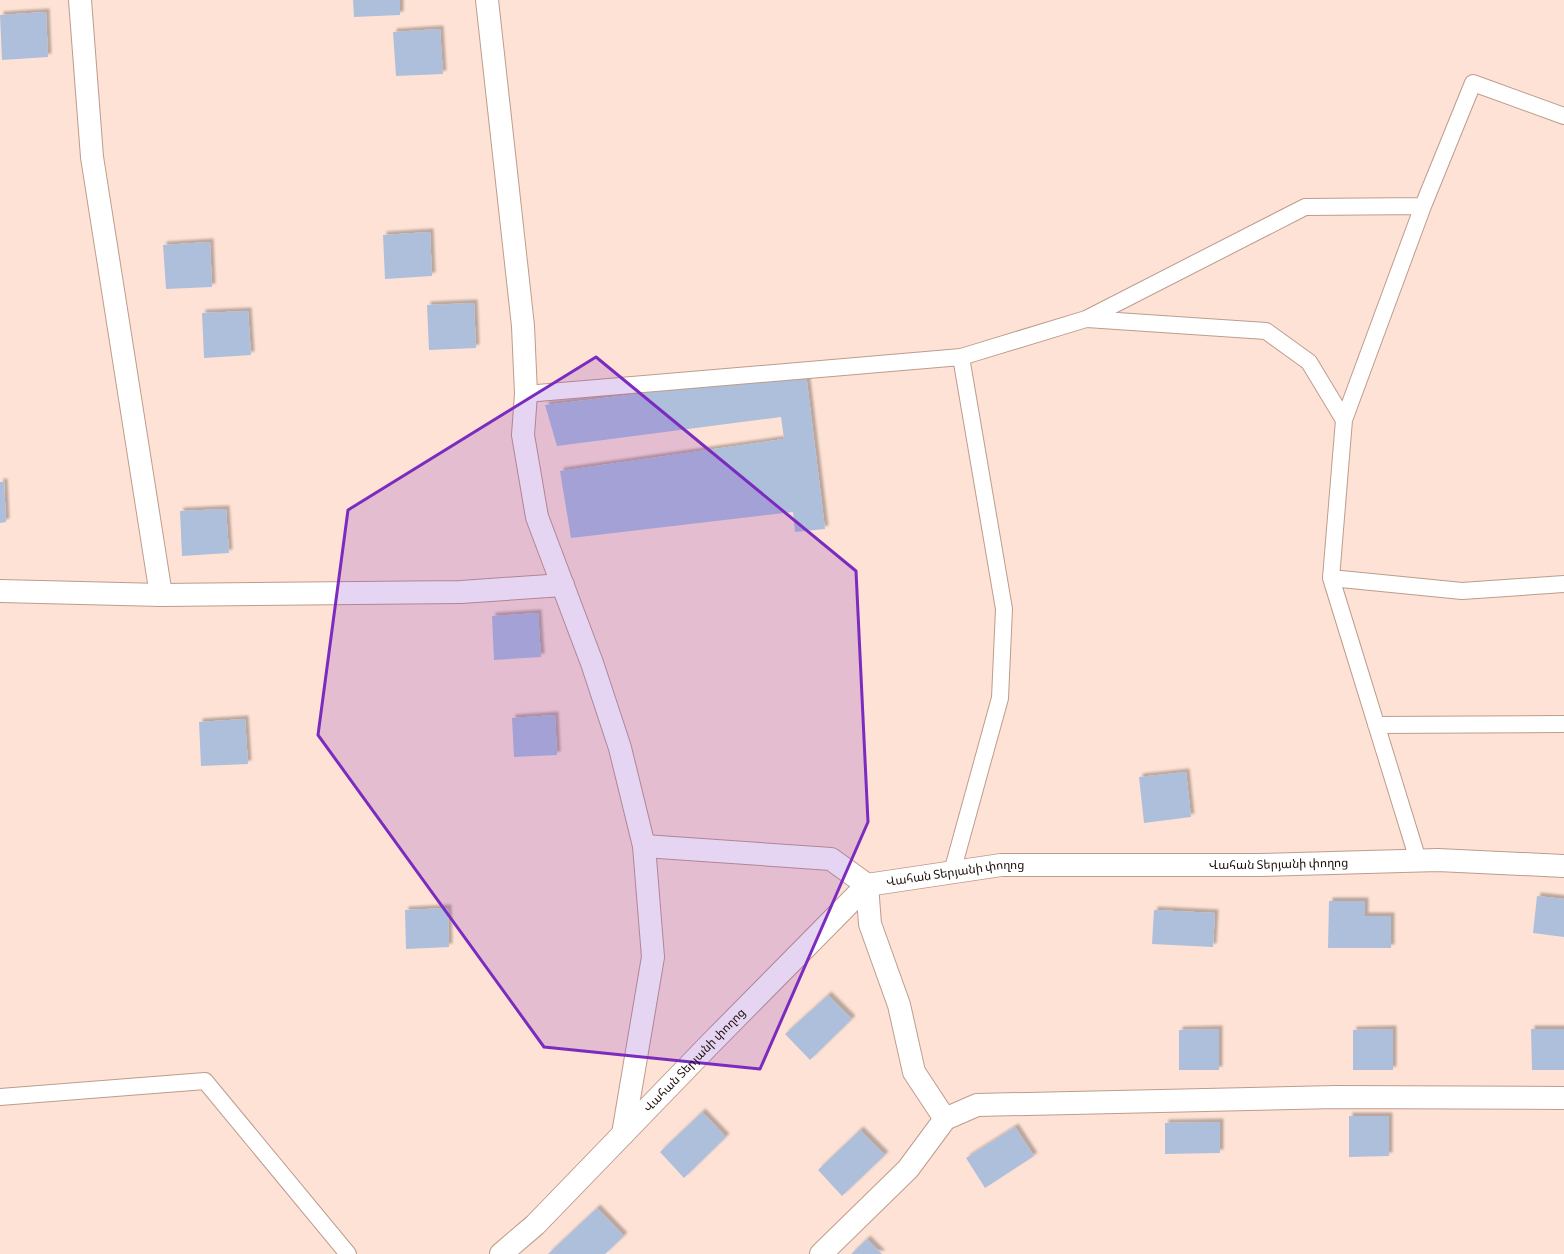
<svg xmlns="http://www.w3.org/2000/svg" width="1564" height="1254" viewBox="0 0 1564 1254" font-family="Commissioner,'Noto Sans Armenian',sans-serif">
<style>
.building{fill:#aebfdc;filter:url(#shadow)}
.lines{fill:none;stroke-linecap:round;stroke-linejoin:round}
.service-casing{stroke:#bd9c8d;stroke-width:18}
.minor-casing{stroke:#bd9c8d;stroke-width:24}
.service{stroke:#fff;stroke-width:16}
.minor{stroke:#fff;stroke-width:22}
.marked{fill:#7b2cbf;fill-opacity:0.2;stroke:#7b2cbf;stroke-width:3;stroke-linejoin:round}
.labels{text-anchor:middle;stroke-width:4;stroke-linejoin:round;paint-order:stroke}
.street-label{font-size:12px;fill:#1a0e09;stroke:#fff}
</style>
<defs>
<filter id="shadow"><feDropShadow dx="3.5" dy="-3.5" stdDeviation="1" flood-color="#0004"/></filter>
</defs>
<rect width="100%" height="100%" fill="#fee2d5"/>
<path class="building" d="M353 0H400V15L354 17Z
M46 12 48 57 2 60 0 15Z
M440 29 443 74 396 76 393 32Z
M430 232 432 276 385 279 383 235Z
M210 242 212 287 166 289 163 245Z
M474 303 476 348 429 350 427 305Z
M248 311 251 355 204 358 202 313Z
M806 374 825 529 795 532 793 512 571 538 560 471 784 439 781 417 557 446 545 405Z
M0 482H4L6 522 0 523Z
M226 509 229 553 182 556 180 511Z
M538 613 541 657 494 660 492 616Z
M555 715 557 755 514 757 512 718Z
M245 719 248 764 201 766 199 722Z
M1186 772 1191 817 1144 823 1139 777Z
M1537 896 1564 899V937L1533 933Z
M1329 901H1365V916H1391V948H1328Z
M448 908 449 947 406 949 405 910Z
M1154 910 1215 913 1213 947 1152 944Z
M828 995 852 1019 810 1060 785 1034Z
M1219 1029V1070H1179V1030Z
M1393 1029V1070H1353V1030Z
M1531 1029H1564V1070H1532Z
M702 1112 726 1137 684 1178 660 1152Z
M1349 1116H1389V1156L1349 1157Z
M1220 1122V1153L1165 1154V1123Z
M1015 1127 1034 1156 985 1188 966 1158Z
M860 1130 885 1155 842 1196 818 1170Z
M597 1208 624 1236 605 1254H548Z
M867 1239 882 1254H851Z"/>
<g class="lines">
<defs>
<path id="service" d="M1087 319 1266 331 1309 362 1344 420
M526 394 961 357 1086 319 1305 207 1423 206 1473 83 1564 116
M1331 578 1462 591 1564 584
M1376 725 1564 724
M1418 860 1331 578 1344 420 1423 206
M952 872 1000 698 1004 609 961 357
M0 1097 205 1081 348 1254"/>
<g id="minor">
<path d="M80 0 92 157 161 595"/>
<path d="M487 0 523 326 526 394 523 435 537 517 592 663 620 748 644 846 653 957 623 1134"/>
<path d="M0 591 161 595 461 592 563 585"/>
<path d="M644 846 831 859 867 885 870 924 899 1005 914 1072 945 1119"/>
<path id="s1" d="M501 1254 535 1225 711 1043 867 885 1001 865H1259L1438 860 1564 866"/>
<path d="M821 1254 908 1169 945 1119 977 1105 1336 1097 1564 1098"/>
</g>
</defs>
<use href="#service" class="service-casing"/>
<use href="#minor" class="minor-casing"/>
<use href="#service" class="service"/>
<use href="#minor" class="minor"/>
</g>
<path class="marked" d="M596 357 856 571 868 822 760 1069 544 1047 318 735 348 510Z"/>
<g class="labels">
<g class="street-label">
<text dy="4" stroke="none"><textPath href="#s1" startOffset="933">Վահան Տերյանի փողոց</textPath></text>
<text dy="4" stroke="none"><textPath href="#s1" startOffset="609">Վահան Տերյանի փողոց</textPath></text>
<text dy="4" stroke="none"><textPath href="#s1" startOffset="274">Վահան Տերյանի փողոց</textPath></text>
</g>
</g>
</svg>
